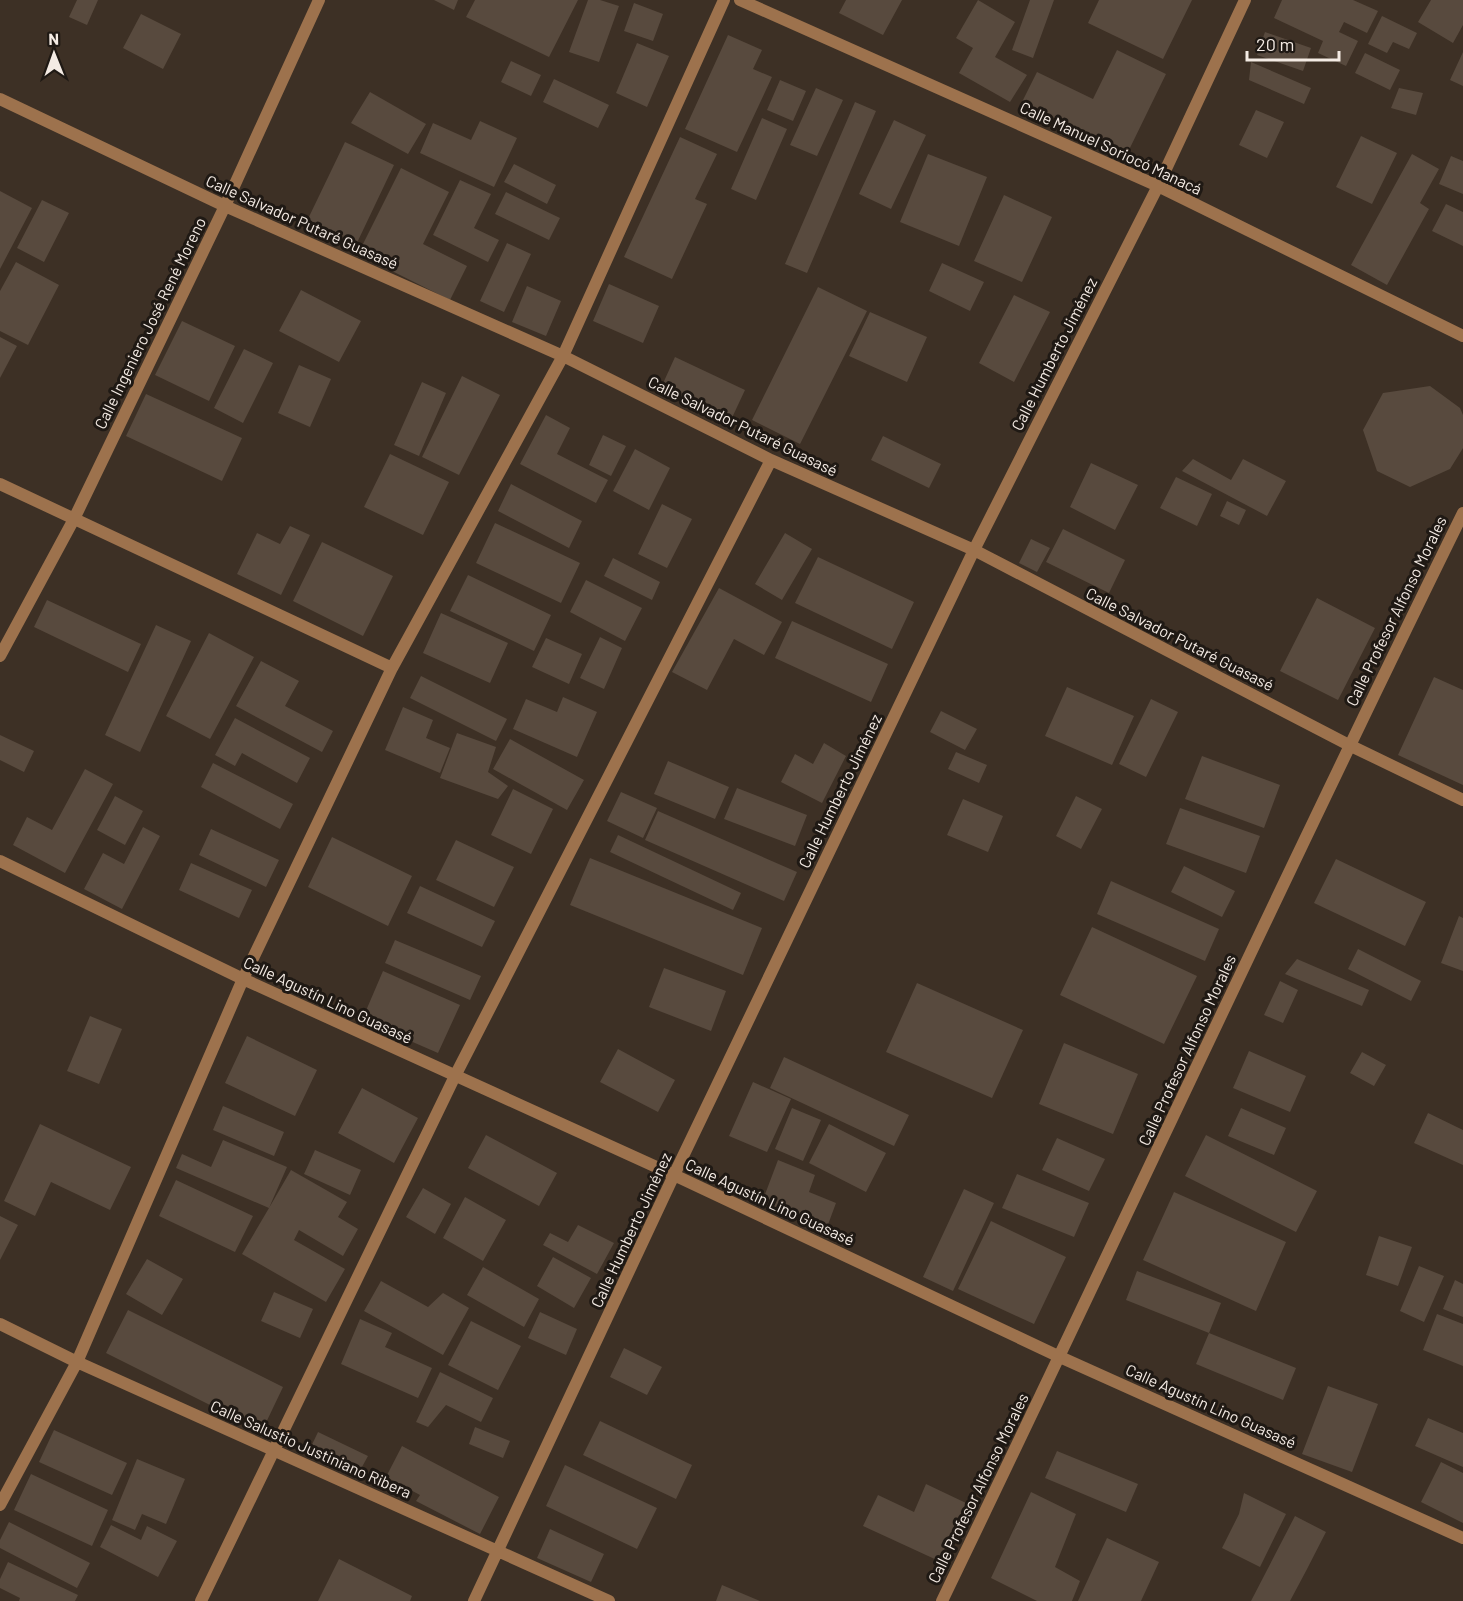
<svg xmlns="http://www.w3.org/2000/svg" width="1463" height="1601" viewBox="0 0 1463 1601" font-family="Barlow,sans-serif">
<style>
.building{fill:#584a3e}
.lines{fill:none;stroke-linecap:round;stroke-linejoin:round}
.street{stroke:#9d724d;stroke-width:12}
.labels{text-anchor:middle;stroke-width:6;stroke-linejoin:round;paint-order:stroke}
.street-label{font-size:16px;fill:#f4ebe4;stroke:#1f1914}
</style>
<rect width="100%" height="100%" fill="#3d3025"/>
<path class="building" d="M77 0H98L87 25 69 17Z
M434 0H458L454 10Z
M475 0H578L549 57 466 17Z
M588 0H600L619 6 599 62 569 52Z
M846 0H902L883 35 839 13Z
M978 0 1015 22 995 57 1027 75 1010 102 959 73 973 48 956 38Z
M1030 0H1054L1033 58 1012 50Z
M1099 0H1192L1163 59 1088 23Z
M1282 0H1353L1378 11 1367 33 1344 22 1339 32 1358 41 1346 66 1318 53 1323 41 1274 18Z
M1431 0H1463V25L1453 43 1418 22Z
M634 3 663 14 653 41 624 31Z
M141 14 181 34 163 69 123 48Z
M1382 16 1417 33 1409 49 1393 42 1387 53 1368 44Z
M1265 32 1311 48 1303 71 1257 55Z
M728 35 762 50 753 69 772 77 737 152 685 129Z
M637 43 669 56 647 107 616 93Z
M1117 50 1166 74 1127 154 1022 102 1037 72 1093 99Z
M1463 52V86L1450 80Z
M1365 53 1400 70 1390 90 1355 73Z
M511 61 541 75 531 96 501 82Z
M1251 62 1311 88 1304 104 1249 80Z
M554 79 609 105 598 128 543 102Z
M780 80 806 91 793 121 767 110Z
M816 88 843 100 817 156 790 145Z
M1399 88 1423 93 1416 115 1391 108Z
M370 92 426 124 408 154 351 123Z
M855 102 876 111 807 273 785 264Z
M1256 110 1284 122 1267 158 1239 145Z
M762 118 787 129 756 200 731 189Z
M894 120 926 135 891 209 859 194Z
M480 121 517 138 494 187 420 153 433 123 471 140Z
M1361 136 1397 153 1372 204 1336 187Z
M680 137 717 154 695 199 707 204 672 279 624 257Z
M345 142 394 165 355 247 306 223Z
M928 154 987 177 959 246 900 222Z
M1412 154 1439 169 1420 203 1429 209 1387 285 1351 265Z
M1451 156 1463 161V194L1439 184Z
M514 164 556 185 547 204 504 182Z
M401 168 449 192 423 244 467 266 450 300 358 254Z
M460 180 491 194 474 228 499 240 488 262 433 235Z
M0 191 32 208 0 269Z
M506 192 560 218 549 240 495 214Z
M1004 195 1052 217 1022 282 974 261Z
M42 200 69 213 44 262 17 248Z
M1446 204 1463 212V246L1432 231Z
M507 243 531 254 504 312 480 301Z
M16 262 59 285 28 345 0 331V291Z
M942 263 984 282 970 311 929 291Z
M609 284 659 306 643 343 593 321Z
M527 286 561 301 546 336 512 322Z
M818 287 867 311 800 444 752 420Z
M301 290 361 321 339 362 279 331Z
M1014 295 1050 312 1014 382 979 363Z
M870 312 927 337 907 382 849 356Z
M182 321 235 346 209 401 155 375Z
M0 337 17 346 0 378Z
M244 349 273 363 243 423 214 408Z
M675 357 745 390 730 422 660 390Z
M299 365 331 379 310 427 278 413Z
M462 376 500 395 459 475 422 457Z
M422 382 446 393 419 456 394 445Z
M1430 386 1460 408 1463 415V448L1450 469 1410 487 1377 471 1363 430 1383 393Z
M146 394 242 438 222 481 126 436Z
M546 415 570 428 557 454 608 480 596 503 520 464Z
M603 435 626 446 611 476 589 465Z
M883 436 941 464 929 488 871 460Z
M635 449 670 468 649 510 613 491Z
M390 454 449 482 423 535 364 507Z
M1193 459 1231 480 1243 459 1286 481 1267 516 1182 471Z
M1091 463 1138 485 1115 530 1070 507Z
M1176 477 1212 494 1197 526 1160 508Z
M511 484 582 521 569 548 498 511Z
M1227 501 1246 510 1239 525 1220 516Z
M662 504 692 519 667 568 638 554Z
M495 523 580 563 561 603 476 563Z
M290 526 310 535 281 595 237 574 257 533 280 544Z
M1063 529 1125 560 1109 593 1046 562Z
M785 533 812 549 782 600 755 584Z
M1031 539 1050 548 1037 572 1019 563Z
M322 542 393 576 363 636 293 601Z
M818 557 914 602 892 649 795 603Z
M613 558 660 582 652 600 604 576Z
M468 575 551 615 534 651 450 611Z
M586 580 642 608 625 641 570 612Z
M719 588 782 622 764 655 734 639 707 690 672 672Z
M1317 598 1375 628 1338 700 1280 671Z
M47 600 141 644 128 672 34 627Z
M441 613 508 643 490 683 423 653Z
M792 621 888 664 871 702 775 658Z
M156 625 191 641 140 752 105 735Z
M209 633 254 657 210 739 166 716Z
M600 637 622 648 604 689 580 678Z
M546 638 582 654 569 684 532 667Z
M261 661 299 681 285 706 333 731 322 752 236 706Z
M421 676 507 719 496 741 410 698Z
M1434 677 1463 690V785L1398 755Z
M1067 687 1134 716 1112 765 1045 736Z
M563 697 597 712 577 757 513 729 526 699 557 712Z
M1151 699 1178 712 1146 777 1119 764Z
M403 707 433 720 426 738 450 748 440 773 385 750Z
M941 711 977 729 965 750 930 732Z
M235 718 310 758 297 783 242 753 235 766 215 755Z
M457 733 496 747 488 772 508 786 498 799 440 778Z
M0 735 34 751 24 772 0 760Z
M510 739 584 780 567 810 493 769Z
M824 743 846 756 822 803 781 782 795 754 813 764Z
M956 752 987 765 979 783 948 769Z
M1202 756 1280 785 1264 828 1185 799Z
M668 761 729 787 715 819 654 794Z
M213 763 293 804 280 829 201 787Z
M85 769 113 784 65 873 13 845 27 817 52 830Z
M737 788 807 815 795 846 724 819Z
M513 789 553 809 531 854 491 835Z
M621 792 657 808 643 838 607 821Z
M115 796 143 811 125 845 97 830Z
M1076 796 1102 809 1081 849 1056 836Z
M963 799 1003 816 988 852 947 835Z
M1180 808 1260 836 1246 873 1166 844Z
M658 811 797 872 784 901 645 840Z
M143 827 160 836 122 909 84 889 103 853 124 864Z
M211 829 279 860 266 887 199 855Z
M618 835 741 893 733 910 610 852Z
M332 837 412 876 388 926 308 887Z
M456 840 514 867 494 907 436 880Z
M590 858 762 928 743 975 570 905Z
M1336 859 1426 902 1405 946 1314 903Z
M191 863 252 890 239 918 179 890Z
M1184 866 1235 891 1222 917 1171 892Z
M1111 881 1219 929 1205 961 1097 914Z
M420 886 495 921 482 947 407 913Z
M1459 916 1463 918V971L1441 963Z
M1092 927 1197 976 1164 1044 1060 995Z
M395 940 481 976 470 1000 385 963Z
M1358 949 1421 981 1411 1001 1348 969Z
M1297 959 1369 990 1362 1006 1285 974Z
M664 968 726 991 711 1031 649 1007Z
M383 971 460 1005 438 1053 362 1020Z
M1280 981 1298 990 1283 1023 1264 1015Z
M917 983 1023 1030 992 1098 886 1052Z
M90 1016 122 1029 99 1084 67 1071Z
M247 1036 317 1070 295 1116 225 1083Z
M1064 1043 1138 1074 1113 1134 1039 1104Z
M618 1049 675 1080 658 1112 600 1082Z
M1249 1051 1306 1076 1290 1112 1233 1088Z
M1362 1052 1386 1065 1374 1086 1350 1073Z
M784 1057 909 1115 894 1146 770 1088Z
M753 1082 791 1099 767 1152 729 1136Z
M362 1088 418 1118 394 1163 338 1133Z
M223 1106 284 1132 274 1156 213 1130Z
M792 1108 821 1120 803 1161 775 1149Z
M1241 1108 1286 1128 1274 1155 1228 1136Z
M1428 1113 1463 1130V1165L1414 1143Z
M40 1124 131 1167 110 1210 51 1182 35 1216 4 1201Z
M829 1124 886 1153 866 1192 809 1163Z
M486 1135 557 1173 539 1206 468 1168Z
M1206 1135 1317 1191 1296 1232 1185 1176Z
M1057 1138 1105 1159 1089 1191 1042 1170Z
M223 1140 287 1167 269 1208 291 1170 347 1202 338 1217 358 1229 343 1256 299 1230 294 1240 345 1269 326 1302 242 1254 269 1208 176 1168 182 1154 211 1167Z
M315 1150 361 1170 350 1195 304 1174Z
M778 1160 815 1175 809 1192 836 1203 826 1230 761 1205Z
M1017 1174 1089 1203 1074 1237 1002 1208Z
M176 1180 253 1216 235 1252 159 1216Z
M423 1188 451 1204 435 1234 406 1217Z
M964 1189 994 1203 953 1291 923 1277Z
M1174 1192 1286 1242 1256 1311 1143 1260Z
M465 1197 506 1220 483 1261 443 1238Z
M0 1216 18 1225 0 1260Z
M991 1221 1066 1257 1034 1324 958 1289Z
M578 1225 614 1243 597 1274 543 1245 550 1233 568 1242Z
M1379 1236 1412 1247 1398 1286 1366 1275Z
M553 1257 591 1278 574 1308 537 1286Z
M147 1259 183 1279 162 1315 126 1294Z
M1419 1266 1444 1276 1424 1322 1400 1311Z
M483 1267 539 1299 524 1327 467 1295Z
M1137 1271 1221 1303 1209 1333 1126 1300Z
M1455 1280 1463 1284V1317L1443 1309Z
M381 1281 428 1307 443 1293 469 1308 443 1355 364 1311Z
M274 1292 313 1309 300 1338 261 1321Z
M128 1310 283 1387 262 1431 106 1353Z
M540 1312 577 1329 566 1355 528 1338Z
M1437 1314 1463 1324V1366L1423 1350Z
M360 1319 392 1333 385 1347 432 1368 418 1398 341 1364Z
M471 1321 521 1346 498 1390 448 1365Z
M1209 1333 1296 1368 1283 1400 1196 1364Z
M624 1348 662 1367 647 1395 610 1377Z
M440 1372 493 1398 481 1422 446 1405 428 1427 416 1422Z
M1328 1386 1378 1404 1352 1472 1302 1454Z
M1428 1418 1463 1433V1467L1415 1446Z
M600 1421 692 1465 676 1499 583 1455Z
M475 1427 510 1441 503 1458 469 1444Z
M54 1430 127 1463 112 1495 39 1462Z
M318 1432 368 1456 357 1476 308 1453Z
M402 1446 499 1497 480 1534 416 1501 420 1495 386 1477Z
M1057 1451 1138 1484 1126 1512 1045 1478Z
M137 1459 185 1479 166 1524 142 1514 135 1530 112 1520Z
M1441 1462 1463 1473V1523L1421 1502Z
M565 1465 657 1508 637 1549 546 1506Z
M31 1474 108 1510 92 1546 14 1510Z
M926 1484 966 1503 939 1561 863 1526 878 1495 914 1512Z
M1031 1492 1076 1514 1055 1567 1080 1581 1072 1601H1037L991 1578Z
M1244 1493 1286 1514 1260 1567 1222 1548 1239 1514Z
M1295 1516 1326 1532 1306 1571 1290 1601H1251Z
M9 1522 90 1563 77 1588 0 1548V1540Z
M111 1525 141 1540 147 1526 177 1541 158 1577 100 1547Z
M550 1529 604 1554 591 1582 537 1558Z
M1107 1538 1159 1562 1141 1601H1078Z
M339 1559 412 1596 410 1601H318Z
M8 1562 78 1595 75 1601H19L20 1598 0 1588V1579Z
M722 1585 760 1601H716Z"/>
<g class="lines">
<path class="street" d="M740 0 1158 186 1463 336
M0 99 225 206 563 356 771 460 974 550 1349 745 1463 800
M0 484 392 668
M0 656 74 519 225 206 319 0
M0 861 243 979 674 1175 1060 1357 1463 1538
M0 1324 77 1362 609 1601
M0 1505 77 1362 243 979 392 668 563 356 724 0
M201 1601 455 1076 771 460
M474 1601 674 1175 974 550 1158 186 1245 0
M942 1601C1117 1239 1285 874 1463 513"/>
</g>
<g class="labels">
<g class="street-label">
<text transform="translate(1111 148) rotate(25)" y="6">Calle Manuel Soriocó Manacá</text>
<text transform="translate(302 222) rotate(24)" y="6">Calle Salvador Putaré Guasasé</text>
<text transform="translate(150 323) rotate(-64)" y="6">Calle Ingeniero José René Moreno</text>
<text transform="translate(1054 354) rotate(-63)" y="6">Calle Humberto Jiménez</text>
<text transform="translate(743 426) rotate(26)" y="6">Calle Salvador Putaré Guasasé</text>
<text transform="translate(1396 611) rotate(-64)" y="6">Calle Profesor Alfonso Morales</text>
<text transform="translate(1180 639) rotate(27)" y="6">Calle Salvador Putaré Guasasé</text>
<text transform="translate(840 791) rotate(-64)" y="6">Calle Humberto Jiménez</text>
<text transform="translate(328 1000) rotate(25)" y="6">Calle Agustín Lino Guasasé</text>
<text transform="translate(1187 1050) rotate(-65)" y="6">Calle Profesor Alfonso Morales</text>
<text transform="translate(770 1202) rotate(25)" y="6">Calle Agustín Lino Guasasé</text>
<text transform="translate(631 1230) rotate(-65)" y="6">Calle Humberto Jiménez</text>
<text transform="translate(1211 1406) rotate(24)" y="6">Calle Agustín Lino Guasasé</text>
<text transform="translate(311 1449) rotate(24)" y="6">Calle Salustio Justiniano Ribera</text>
<text transform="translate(978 1488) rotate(-64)" y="6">Calle Profesor Alfonso Morales</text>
</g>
</g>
<g transform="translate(54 54) rotate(359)" stroke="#1f1914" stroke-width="4.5" paint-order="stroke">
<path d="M0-4.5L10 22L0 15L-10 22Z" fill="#f4ebe4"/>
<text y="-9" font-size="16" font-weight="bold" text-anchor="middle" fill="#f4ebe4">N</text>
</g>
<path d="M1247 51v9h92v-9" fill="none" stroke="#f4ebe4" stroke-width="3"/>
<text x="1256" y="51" font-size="18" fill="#f4ebe4" stroke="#1f1914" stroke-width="4.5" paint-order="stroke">20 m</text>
</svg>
